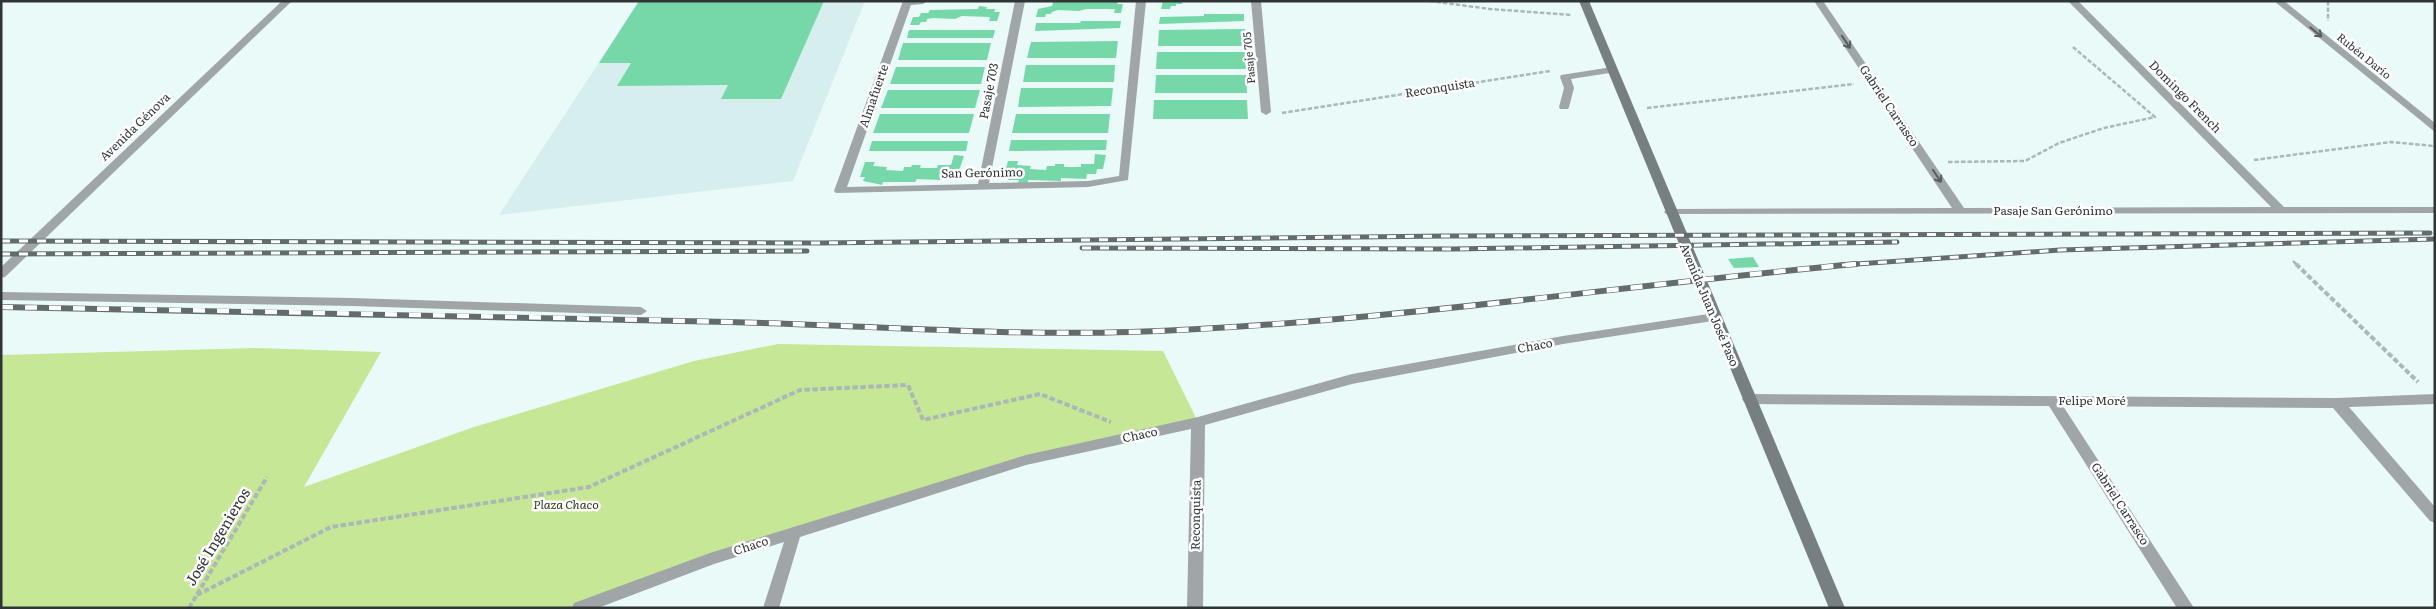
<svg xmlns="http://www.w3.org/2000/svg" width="2436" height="609" viewBox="0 0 2436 609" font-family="Literata,serif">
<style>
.built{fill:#d6efee}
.green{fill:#c5e796}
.building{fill:#76d8a8}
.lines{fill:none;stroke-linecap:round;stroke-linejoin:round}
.path-far1{stroke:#abb8b7;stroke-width:2.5;stroke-dasharray:4.5 2;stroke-linecap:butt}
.path{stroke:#abb8b7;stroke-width:4;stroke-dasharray:5.5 2.5;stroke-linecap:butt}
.service{fill:#a0a5a8;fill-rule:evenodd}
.minor{fill:#a0a5a8;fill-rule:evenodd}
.tertiary{fill:#a0a5a8;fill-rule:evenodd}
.secondary{fill:#777f83;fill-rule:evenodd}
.rail-far1-casing{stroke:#636c6c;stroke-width:5}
.rail-casing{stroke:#636c6c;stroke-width:6}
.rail-far1{stroke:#fff;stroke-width:3;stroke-dasharray:9;stroke-linecap:butt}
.rail{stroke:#fff;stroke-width:4.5;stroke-dasharray:12;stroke-linecap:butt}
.oneway{stroke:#575c5d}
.labels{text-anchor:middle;stroke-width:5;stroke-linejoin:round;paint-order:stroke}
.far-street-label{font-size:11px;fill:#2f3535;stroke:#fff}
.street-label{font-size:12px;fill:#2f3535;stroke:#fff}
.park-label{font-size:12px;font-style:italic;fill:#2c3916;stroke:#fff}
.near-street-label{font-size:15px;fill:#2f3535;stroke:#fff}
</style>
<rect width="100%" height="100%" fill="#eafaf9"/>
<path class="built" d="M639 1H865L793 181 499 215Z"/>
<path class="green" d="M778 344 1163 351 1198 422 1026 460 580 608H1V355L255 348 381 352 304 487 474 427 694 361Z"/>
<path class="building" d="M639 1H824L781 99H721L728 85 617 86 631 63H599Z
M1118 1 1117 4H1123L1121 13H1114L1115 9H1086L1079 11 1058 10 1052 12 1051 14H1046L1045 17H1036L1038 9 1052 6 1053 2Z
M1163 1H1182V4H1176V6H1171L1170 9H1161Z
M979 6 987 7 986 9H995L994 12H1000L997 21H989L990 17 962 16 955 19 933 18 927 19 926 22H921L919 25H910L913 17H919L921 13H928L930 10 978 9Z
M1204 14H1244V21L1159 24 1160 17 1204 16Z
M1081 21H1121L1120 28 1035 31 1036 23H1080Z
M1245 29V46H1158L1159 30Z
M909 30H995L993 38H907Z
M1118 41 1116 58H1027L1031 42Z
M903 43H991L987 60H898Z
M1157 52H1246V69H1156Z
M1026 65H1115L1114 82H1023Z
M896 67H985L981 84H890Z
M1156 75H1246L1247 93H1155Z
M1021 88H1113L1111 106 1018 107Z
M888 90H980L975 108H881Z
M1154 100H1247L1248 119H1153Z
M880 114H974L969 133H873Z
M1016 114H1110L1108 133H1012Z
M1011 140H1107L1106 150 1009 151Z
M872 141H968L966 151H869Z
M1095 154 1106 155 1103 169H1097L1096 174H1087L1086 179 1061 178V181L1028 180V183H1018L1019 180H1008L1010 176H1004L1008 161H1018L1017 165 1031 166 1030 169 1046 170 1047 166H1055V164H1064V167H1081V164H1094Z
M954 155 964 156 959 171 953 170 951 175H942L941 180 917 179 915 182H883L882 185 863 181 865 177H860L865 162H875L873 166 887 167 886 170 903 171 904 167H911L912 165H921L920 168H937L938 165H951Z
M1753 257 1759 267 1734 268 1728 259Z"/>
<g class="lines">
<path class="path-far1" d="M1430 1 1490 9 1572 15
M2328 1V21
M1647 108 1854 84
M1282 113 1550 71
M2254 160 2391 142 2434 146
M1948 162 2025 161 2059 143 2104 128 2155 117 2073 47
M2293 261 2297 265"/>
<path class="path" d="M2296 264 2418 382
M197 595 331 527 589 487 800 390 908 385 923 420 1040 394 1111 422
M189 608 267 477"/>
<path class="service" d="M1251 1H1261L1271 112 1266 115 1261 112Z
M1612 67 1617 70 1616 72 1571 79 1574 88 1569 107 1568 109H1560L1559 107 1564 88 1560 77 1561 75Z
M1 292 352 298 641 307 647 311 641 315 352 306 1 300Z"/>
<path class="minor" d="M903 1H927L923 4 911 5 847 187 978 184 1015 1H1025L989 183 1088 181 1119 176 1136 1H1146L1128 180 1088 187 836 193 834 191Z
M1814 1H1823L1964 208 2271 207 2068 1H2078L2284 207H2435V213L1666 214 1664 212 1666 210 1670 209 1952 208Z
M2274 1H2284L2435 123V132Z
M1715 313 1721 317 1719 320 1563 344 1352 384 1205 425 1203 608H1187L1191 429 1026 465 800 537 779 608H763L784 542 714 564 598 608H572L574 603 710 553 1026 455 1198 417 1352 374 1563 336Z
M1749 394 2337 398 2435 394V404L2349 407 2435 507V523L2430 521 2333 408 2063 406 2194 608H2177L2049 406 1749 404 1744 402 1742 399 1744 396Z"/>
<path class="tertiary" d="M282 1H292L5 277 1 278V267Z"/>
<path class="secondary" d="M1579 1H1589L1845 608H1829Z"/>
<defs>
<path id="rail-far1" d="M1 241 817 243 1446 236 2430 233
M1082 248 1453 249 1897 242
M1 254 807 251
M1842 265 2060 250 2435 239"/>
<path id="rail" d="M1 307C244 311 487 316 729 322 863 325 997 336 1131 332 1374 324 1614 286 1856 264"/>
</defs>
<use href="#rail-far1" class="rail-far1-casing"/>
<use href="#rail" class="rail-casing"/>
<use href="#rail-far1" class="rail-far1"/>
<use href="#rail" class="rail"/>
</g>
<defs><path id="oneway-shaft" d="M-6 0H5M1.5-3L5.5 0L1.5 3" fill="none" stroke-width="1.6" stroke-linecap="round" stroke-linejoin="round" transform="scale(1.25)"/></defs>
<g class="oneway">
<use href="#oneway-shaft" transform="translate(2316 32) rotate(39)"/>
<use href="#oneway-shaft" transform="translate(1846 42) rotate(56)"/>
<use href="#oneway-shaft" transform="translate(1937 176) rotate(56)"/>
</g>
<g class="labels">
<g class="far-street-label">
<text transform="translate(2364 56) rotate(39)" y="4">Rubén Darío</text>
<text transform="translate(1249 58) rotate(-95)" y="4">Pasaje 705</text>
</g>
<g class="street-label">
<text transform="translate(1440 88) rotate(-9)" y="4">Reconquista</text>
<text transform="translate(989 91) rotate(-79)" y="4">Pasaje 703</text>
<text transform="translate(874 96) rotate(-71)" y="4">Almafuerte</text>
<text transform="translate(2185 97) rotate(45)" y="4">Domingo French</text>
<text transform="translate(1889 106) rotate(56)" y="4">Gabriel Carrasco</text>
<text transform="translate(135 127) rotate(-44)" y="4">Avenida Génova</text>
<text transform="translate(982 173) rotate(-1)" y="4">San Gerónimo</text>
<text x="2053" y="215">Pasaje San Gerónimo</text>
<text transform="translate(1709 305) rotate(67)" y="4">Avenida Juan José Paso</text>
<text transform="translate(1535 346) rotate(-10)" y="4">Chaco</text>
<text x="2092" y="405">Felipe Moré</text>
<text transform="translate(1140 435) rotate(-12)" y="4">Chaco</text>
<text transform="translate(2120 504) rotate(57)" y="4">Gabriel Carrasco</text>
<text transform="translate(1196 515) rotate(-89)" y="4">Reconquista</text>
<text transform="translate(751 546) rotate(-18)" y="4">Chaco</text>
</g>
<g class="park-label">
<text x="566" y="509">Plaza Chaco</text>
</g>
<g class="near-street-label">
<text transform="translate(218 537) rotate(-59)" y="5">José Ingenieros</text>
</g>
</g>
<rect width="2436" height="609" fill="none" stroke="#2f3535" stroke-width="5"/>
</svg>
